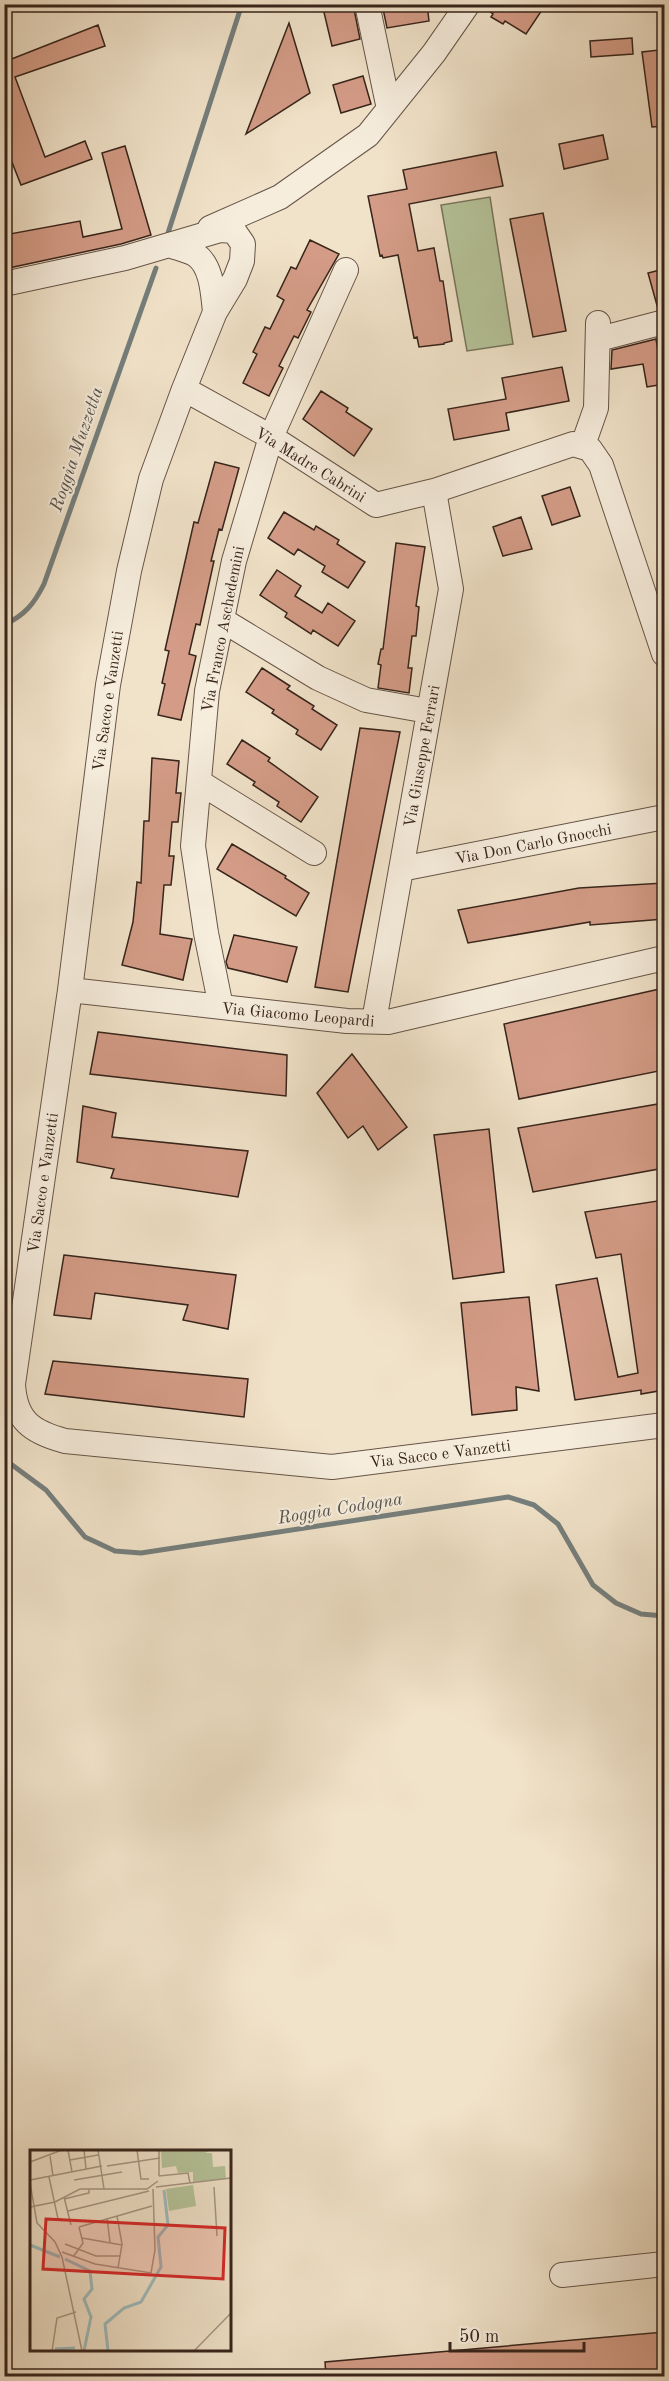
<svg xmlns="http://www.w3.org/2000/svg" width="669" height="2381" viewBox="0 0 669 2381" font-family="'Old Standard TT',serif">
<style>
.green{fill:#b6c49a;stroke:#76745a;stroke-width:1.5}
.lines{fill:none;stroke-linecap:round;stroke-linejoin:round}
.stream{stroke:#757f7d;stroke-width:5}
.building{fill:#d49c87;stroke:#37241b;stroke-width:1.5}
.minor-casing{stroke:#665447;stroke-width:26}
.minor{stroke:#f6eddd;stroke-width:24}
.labels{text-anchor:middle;stroke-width:4.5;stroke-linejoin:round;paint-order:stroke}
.street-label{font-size:16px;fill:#37241b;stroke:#f6eddd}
.water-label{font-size:18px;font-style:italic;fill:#56524c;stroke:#f6eddd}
.inset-river{fill:none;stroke:#9ebcbf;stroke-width:3}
.inset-road{fill:none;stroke:#a79784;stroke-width:1.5}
.view{fill:#d62828;fill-opacity:0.15;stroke:#d62828;stroke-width:3}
.inset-edge{fill:none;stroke:#37241b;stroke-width:3}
</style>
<rect width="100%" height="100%" fill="#f1e3ca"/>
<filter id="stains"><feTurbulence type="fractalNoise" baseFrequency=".00333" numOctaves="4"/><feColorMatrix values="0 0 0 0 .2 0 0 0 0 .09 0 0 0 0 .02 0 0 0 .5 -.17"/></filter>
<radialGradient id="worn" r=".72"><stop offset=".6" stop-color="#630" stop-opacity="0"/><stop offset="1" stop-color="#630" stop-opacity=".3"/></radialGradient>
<path class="green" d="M490 197 513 344 467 351 441 205Z"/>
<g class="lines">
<path class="stream" d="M168 233 242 4
M4 625C25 615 34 604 44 584L156 268
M4 1459 46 1490 85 1537 115 1551 141 1553 508 1497 534 1505 558 1524 593 1585 616 1603 641 1614 664 1616"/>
</g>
<path class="building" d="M322 4H353L360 39 332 46Z
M382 4H427L429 21 387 28Z
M482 4H546L526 34 505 21 503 24 491 17 493 14 482 6Z
M289 23 310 93 246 134Z
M98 25 105 46 15 77 45 157 85 141 92 159 21 185 4 142V52L9 60Z
M632 38 633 54 591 57 590 41Z
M659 50 664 88V126L652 127 642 52Z
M363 76 371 104 341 113 333 85Z
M603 135 608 159 564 169 559 144Z
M125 146 151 235 121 244 4 269V235L80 221 83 237 122 229 102 153Z
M496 152 503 186 409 204 418 251 434 248 440 281H443L452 341 444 343V344L419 347 417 337 414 338 398 255 383 258 382 255 380 256 368 196 407 189 403 170Z
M543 213 566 331 533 337 510 219Z
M310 240 339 254 307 310 311 312 298 338 294 336 279 366 283 368 269 396 243 383 257 354 253 352 265 327 270 329 284 300 277 296 291 267 296 269Z
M664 269V308L658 309 648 273Z
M656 339 661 368H664V384L647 387 643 364 611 369 612 350Z
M562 367 569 401 506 413 509 430 454 440 448 409 506 399 502 378Z
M321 391 348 408 346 412 372 429 354 456 303 419Z
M215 462 239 468 222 530 219 529 211 561H214L200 625 196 624 189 654 196 656 181 720 158 715 165 684 162 683 169 651 165 650 194 522 198 523Z
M570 487 580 516 552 525 542 496Z
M284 512 314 530 316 526 339 540 337 544 365 562 348 588 322 572 325 566 298 549 294 555 268 538Z
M521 517 532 549 503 556 493 527Z
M396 543 425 547 416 606 419 607 416 636H412L408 668H412L409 693 378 688 381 665 378 664 381 649H383Z
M277 570 301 586 295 596 322 613 328 603 355 621 338 646 313 630 311 634 285 617 287 613 260 595Z
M262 668 290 686 287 689 314 706 312 709 337 725 321 750 296 734 298 730 272 713 274 710 246 692Z
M360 728 400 732 348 992 315 987Z
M242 740 270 758 268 761 318 797 301 822 277 806 279 802 253 785 255 782 227 764Z
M152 758 179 761 176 793H181L178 822H172L169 856H174L171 885H164L160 934 192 939 183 980 122 965 133 922 137 882 141 883 144 821H149Z
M232 844 286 876 285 878 309 893 296 916 217 869Z
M664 883V919L590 925V922L468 943 458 910 579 888Z
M234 935 297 947 287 982 228 968 226 962Z
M664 988V1070L519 1099 504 1024Z
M98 1032 287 1055 286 1096 90 1074Z
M352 1054 407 1127 378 1150 363 1126 348 1138 317 1093Z
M664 1103V1168L533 1192 518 1128Z
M83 1106 116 1113 112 1137 248 1151 238 1197 111 1178 114 1169 77 1162Z
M489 1129 504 1272 453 1279 434 1135Z
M664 1200V1390L641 1394V1390L575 1400 556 1285 597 1278 618 1377 638 1373 621 1254 596 1258 585 1212Z
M64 1255 236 1275 228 1329 183 1320 188 1305 95 1293 91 1319 54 1315Z
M529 1297 539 1391 516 1387 517 1410 472 1415 461 1303Z
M53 1361 248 1379 244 1417 45 1394Z
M664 2332V2376H326L325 2362Z"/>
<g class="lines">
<defs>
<path id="minor" d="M367 4 389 109
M210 228 280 197 368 135 434 53 468 4
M169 245C177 248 188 250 196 255 212 266 213 294 215 312
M4 284 125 258 220 230 234 231 243 244 242 261 235 279 215 312 184 389 151 479 129 571 108 685 70 990 13 1384C15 1421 32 1432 65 1441L332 1467 664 1425
M599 339 664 322
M184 389 271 437 376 505 434 491 573 444 590 449 601 465 664 654
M583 445 596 408 598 323
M222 620 318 678 366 700 428 711
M199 782 314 853
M401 869 664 817
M70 990 347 1021 388 1022 664 958
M221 1007 206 933 193 846 207 691 234 561 271 437 346 270
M374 1021 451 589 434 491
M562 2275 664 2264"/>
</defs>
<use href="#minor" class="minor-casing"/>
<use href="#minor" class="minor"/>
</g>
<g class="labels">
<g class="street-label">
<text transform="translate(311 464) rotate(32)" y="6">Via Madre Cabrini</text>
<text transform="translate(222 629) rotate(-79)" y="6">Via Franco Aschedemini</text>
<text transform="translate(107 701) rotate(-82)" y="6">Via Sacco e Vanzetti</text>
<text transform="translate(421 756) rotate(-80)" y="6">Via Giuseppe Ferrari</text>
<text transform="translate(533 843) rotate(-11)" y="6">Via Don Carlo Gnocchi</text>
<text transform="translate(298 1014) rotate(5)" y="6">Via Giacomo Leopardi</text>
<text transform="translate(42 1183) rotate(-82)" y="6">Via Sacco e Vanzetti</text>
<text transform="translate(440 1453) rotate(-7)" y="6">Via Sacco e Vanzetti</text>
</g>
<g class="water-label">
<text transform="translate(76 449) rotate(-71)" y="6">Roggia Muzzetta</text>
<text transform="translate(340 1508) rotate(-9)" y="6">Roggia Codogna</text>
</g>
</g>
<g transform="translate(30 2150)">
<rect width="201" height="201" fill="#f1e3ca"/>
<path d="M131 0H182L175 3H182L183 17 195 16 196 29 163 32V22L148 23 146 16 132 18ZM163 35 166 56 139 61 136 39Z" fill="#b6c49a"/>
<path class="inset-river" d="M0 95 30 107M35 109 60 121 62 139 54 149 61 167 54 201M25 199 45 198M78 201 75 174 94 158 111 152 131 117 128 87 138 75 134 40"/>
<path class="inset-road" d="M38 0 42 22M54 0 56 19M68 0 74 39M107 0 111 29H119M20 6 23 26M40 10 68 5M0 12 32 0M77 16 130 8M129 26 158 23 160 33M129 26V0M19 27 28 69H32M0 30 72 16M44 30 92 22M0 33 7 73 25 92 32 107 52 201M126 37 201 28M184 37 187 86M34 47 41 75M34 49 59 43V39M0 57 25 52 50 39H117L128 31M38 61 119 41M87 66 92 94 88 118M77 68 80 92M49 77 122 56M52 88 92 95M35 94 66 106H90M32 102 65 114 121 123 125 100 123 39M43 107 53 93 49 77M22 201 27 168 46 162M164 201 201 163"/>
<path class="view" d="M16 69 195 78 193 129 13 119Z"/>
<rect width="201" height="201" class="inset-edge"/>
</g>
<rect width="669" height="2381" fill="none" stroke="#f1e3ca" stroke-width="24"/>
<rect x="6" y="6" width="657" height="2369" fill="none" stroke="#37241b" stroke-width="3"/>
<rect x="12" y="12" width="645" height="2357" fill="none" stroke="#37241b" stroke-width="1.5"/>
<path d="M450 2342v9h134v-9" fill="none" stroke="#37241b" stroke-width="3"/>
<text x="459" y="2342" font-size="18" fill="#37241b" stroke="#f6eddd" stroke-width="4.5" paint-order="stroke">50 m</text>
<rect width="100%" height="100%" filter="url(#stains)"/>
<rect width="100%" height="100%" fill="url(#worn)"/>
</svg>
